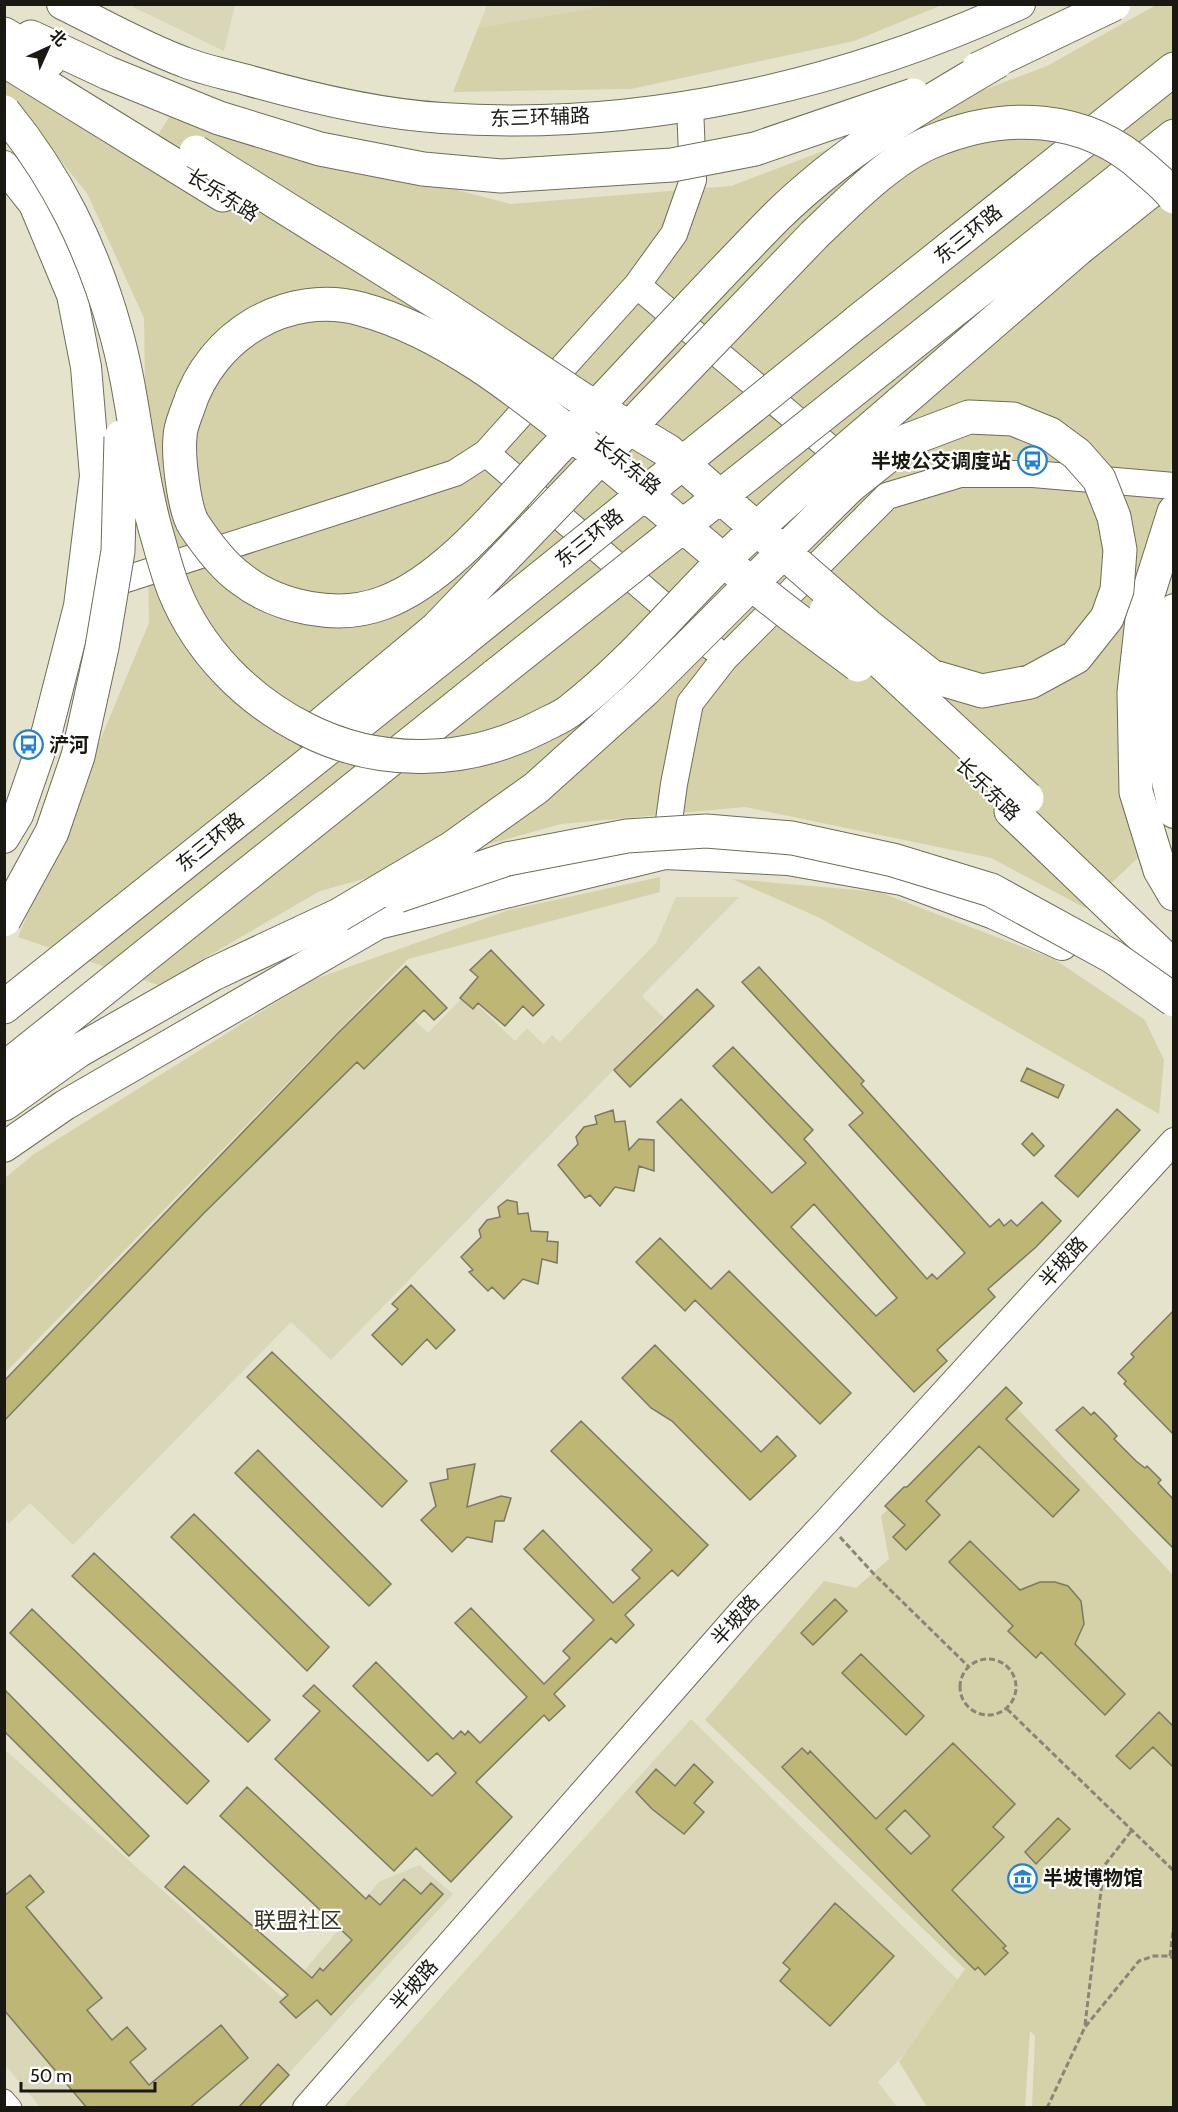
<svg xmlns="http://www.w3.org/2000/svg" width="1178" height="2112" viewBox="0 0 1178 2112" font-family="Cabin,'Noto Sans SC',sans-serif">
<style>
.built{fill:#d9d7b8}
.green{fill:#d5d1a9}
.building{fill:#bdb675;stroke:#7b7964;stroke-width:1.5;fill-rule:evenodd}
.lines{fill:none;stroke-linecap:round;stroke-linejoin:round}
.minor-casing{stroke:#6f6d58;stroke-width:23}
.tertiary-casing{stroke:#6f6d58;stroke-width:28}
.secondary-casing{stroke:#6f6d58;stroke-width:32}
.primary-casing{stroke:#6f6d58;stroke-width:35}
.trunk-casing{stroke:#6f6d58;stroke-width:35}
.path{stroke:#888676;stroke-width:3;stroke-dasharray:6 3;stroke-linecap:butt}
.minor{stroke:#fff;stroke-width:21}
.tertiary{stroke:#fff;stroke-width:26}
.secondary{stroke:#fff;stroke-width:30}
.primary{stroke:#fff;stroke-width:33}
.trunk{stroke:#fff;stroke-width:33}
.primary-bridge-casing{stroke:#6f6d58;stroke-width:35;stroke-linecap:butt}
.trunk-bridge-casing{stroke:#6f6d58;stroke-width:35;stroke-linecap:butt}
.primary-bridge{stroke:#fff;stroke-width:33}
.trunk-bridge{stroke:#fff;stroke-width:33}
.labels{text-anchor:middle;stroke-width:4.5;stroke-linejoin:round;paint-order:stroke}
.street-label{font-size:20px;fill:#1a1911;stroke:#fff}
.poi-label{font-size:20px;font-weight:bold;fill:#1a1911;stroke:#fff;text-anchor:start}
.quarter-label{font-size:22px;fill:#343220;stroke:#fff}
</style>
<rect width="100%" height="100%" fill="#e5e3cc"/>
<path class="built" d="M129 5H235L224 51Z
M487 5V4L618 5 478 28Z
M676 897H739L642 996 664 1018 331 1360 291 1322 73 1545 30 1503 9 1524 5 1519 4 1396 392 998 428 1033 466 994 515 1041 527 1028 543 1044 552 1035 560 1042 656 943Z
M691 1719 966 1988 878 2082 897 2107 342 2108Z
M4 1749 282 1997 379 1882 419 1865 453 1894 258 2107H40L5 2065Z"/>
<path class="green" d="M618 4H942V5L854 41 631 89 453 92 478 28Z
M1156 5H1173V461L1118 703 1142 854 1085 908 991 858 745 807 561 824 320 891 158 985 18 937 149 623 144 318 87 193 5 93 4 70 145 155 170 116 511 204 731 186 1047 66Z
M660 877V892L408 959 5 1373V1178L34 1154 312 980 509 910Z
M732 879 879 892 1054 959 1145 1020 1164 1060 1159 1114 820 918Z
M1004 1394 1173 1575V2107H1032L1035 2036 1030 2031 1025 2107H927L899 2062 965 1969 705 1720 824 1581 856 1588 889 1559 881 1516Z"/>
<path class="building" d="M491 950 544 1005 533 1016 523 1006 505 1026 478 1003 473 1009 460 998 478 977 470 970Z
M406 966 447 1008 434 1020 424 1010 364 1069 357 1062 203 1214 4 1421V1381L338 1033Z
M759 967 864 1081 861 1084 990 1227 999 1219 1004 1226 1011 1220 1017 1226 1042 1202 1061 1221 1036 1247 988 1289 995 1297 937 1350 947 1361 914 1392 657 1122 681 1099 772 1193 806 1163 713 1066 733 1047 813 1130 804 1139 927 1279 932 1274 937 1279 965 1253 849 1125 863 1113 742 982ZM814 1204 897 1298 876 1316 791 1227Z
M697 989 714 1006 630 1087 614 1070Z
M1027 1068 1064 1085 1058 1098 1021 1081Z
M1117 1109 1140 1130 1078 1197 1055 1176Z
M613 1110 615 1122 625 1121 629 1150 639 1139 654 1140V1171L639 1166 634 1191 615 1187 600 1206 590 1195 585 1198 558 1165 578 1144 576 1137 584 1127 597 1124 595 1116Z
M1032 1133 1044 1146 1034 1156 1022 1144Z
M507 1200 517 1202 518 1214 528 1213 531 1231 548 1232 547 1241 558 1242 557 1263 542 1259 538 1284 523 1279 504 1299 492 1287 488 1291 469 1272 473 1270 461 1257 481 1237 479 1230 487 1220 500 1217 498 1207Z
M660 1238 711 1289 729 1271 851 1393 820 1424 695 1300 685 1311 636 1262Z
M411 1285 455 1330 436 1349 427 1339 402 1365 372 1335 398 1309 392 1304Z
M1173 1311V1434L1124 1384 1126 1381 1118 1373 1134 1357 1131 1354Z
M655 1345 761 1452 777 1436 796 1456 750 1500 672 1421 651 1408 622 1378Z
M272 1352 407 1481 382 1507 247 1377Z
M1006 1387 1022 1403 1006 1419 1079 1490 1053 1517 979 1446 926 1501 940 1515 906 1550 893 1537 905 1525 885 1506 904 1487H907Z
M1083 1407 1091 1415 1094 1412 1108 1426 1117 1436 1114 1439 1136 1461 1145 1468 1147 1466 1161 1480 1158 1483 1173 1499V1548L1056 1430Z
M581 1421 708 1545 678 1576 672 1570 625 1615 634 1625 616 1643 611 1638 554 1694 565 1706 549 1721 544 1715 476 1782 512 1817 451 1882 416 1848 394 1871 275 1759 320 1711 303 1696 314 1685 432 1796 456 1773 437 1753 428 1761 353 1686 376 1662 453 1739 461 1731 465 1735 468 1731 480 1743 527 1697 455 1623 471 1608 544 1684 570 1658 563 1651 594 1620 524 1549 543 1530 613 1603 640 1578 632 1570 652 1550 551 1451Z
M258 1450 391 1584 369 1606 235 1473Z
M475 1464 467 1507 501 1496 511 1498 504 1521H495L492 1542 467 1537 452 1552 421 1520 436 1506 430 1483 448 1479 447 1469Z
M194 1514 329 1647 307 1671 171 1537Z
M970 1541 1020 1590 1040 1582H1055L1068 1586 1081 1601 1084 1624 1075 1644 1125 1694 1105 1715 1041 1652 1036 1658 1008 1631 1013 1626 949 1562Z
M94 1553 270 1720 248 1742 72 1576Z
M835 1599 847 1611 813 1645 801 1633Z
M32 1609 209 1781 187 1804 10 1633Z
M861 1654 924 1716 906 1735 842 1673Z
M4 1689 149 1836 129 1856 4 1731Z
M1159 1712 1173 1726V1767L1153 1747 1130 1769 1116 1756Z
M953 1743 1015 1804 993 1827 1004 1837 952 1890 1006 1946 1003 1948 1008 1953 985 1975 978 1967 975 1970 955 1950 782 1767 802 1748 808 1754 810 1751 876 1819ZM905 1810 930 1836 911 1854 886 1829Z
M694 1764 713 1782 694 1803 704 1812 684 1834 652 1809 636 1792 656 1769 675 1786Z
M247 1787 366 1899 369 1895 380 1905 404 1879 421 1894 431 1883 443 1894 331 2015 317 2000 296 2018 280 2002 288 1995 165 1887 184 1866 312 1978 320 1968 323 1971 352 1940 220 1816Z
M1058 1818 1070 1829 1036 1864 1025 1852Z
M30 1875 44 1892 26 1907 102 1998 87 2010 112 2040 127 2027 146 2049 130 2062 149 2085 221 2025 248 2058 189 2108H87L4 2010V1896Z
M835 1903 894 1956 830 2026 780 1981 790 1969 783 1963Z
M278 2064 289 2075 258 2108H238Z"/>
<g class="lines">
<defs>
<path id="minor" d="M4 2100 11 2108"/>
<path id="tertiary" d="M637 285 852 467
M486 453 713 648
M96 579 114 583 455 473 486 453 637 285 674 234 693 180 690 106
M665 850 674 784 690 703 725 658 887 496 960 474H1033L1174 486
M306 2108 743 1610 826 1522 1174 1141"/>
<path id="secondary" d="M62 4C103 24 143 47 184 62 204 70 226 74 247 80 310 98 377 114 442 118 640 132 841 86 1020 4
M4 166 34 204 72 295 86 367 95 476 79 606 47 731 18 815 4 838
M1174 609 1157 694 1159 743 1174 813
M4 1147 65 1105 378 924 665 854 788 860 902 880 994 914 1062 945"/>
<path id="primary" d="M4 34 49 61
M31 37 108 73
M4 60 223 195
M1011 811 1174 967"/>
<path id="trunk" d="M857 322 1174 69
M884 366 1174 136
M899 404 1078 249 1174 172
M1174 512 1143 610 1134 692 1136 792 1160 870 1174 894
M311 733 436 629
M4 1007 461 642
M4 1069 496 675
M4 1104 78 1051 213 974 339 915"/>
</defs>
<use href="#minor" class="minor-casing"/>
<use href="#tertiary" class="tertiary-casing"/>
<use href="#secondary" class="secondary-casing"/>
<use href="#primary" class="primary-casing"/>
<use href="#trunk" class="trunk-casing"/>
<path class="path" d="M840 1537 873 1573 969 1667
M960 1687a28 28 0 1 1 56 0a28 28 0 1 1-56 0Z
M1007 1709 1174 1871
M1170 1956 1174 1923
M1085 2025 1104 1866 1132 1830
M1047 2108 1085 2027 1139 1961 1154 1956H1170L1174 1959"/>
<use href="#minor" class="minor"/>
<use href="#tertiary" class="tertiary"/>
<use href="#secondary" class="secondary"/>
<use href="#primary" class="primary"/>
<use href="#trunk" class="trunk"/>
<defs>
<path id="primary-bridge" d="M196 152 439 304 585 401 607 419
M826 611 1027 798"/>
<path id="trunk-bridge" d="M978 69 1114 4
M108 73 219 118 320 149 423 169 501 176 672 165 755 149 913 95
M4 112C58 178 92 248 115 329 134 394 137 463 155 528 161 548 166 570 174 590 198 650 247 700 305 729 379 767 466 765 540 727 551 721 563 717 572 709 629 665 675 608 726 558 781 504 841 454 899 404
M436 629 814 235C847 204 889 160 931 142 1004 111 1085 114 1144 168 1154 177 1166 186 1174 197
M461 642 857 322
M858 665C826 641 793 618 762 592 707 548 655 501 600 457 530 401 450 333 361 309 287 289 211 335 188 408 185 417 180 427 180 437 178 456 184 510 194 525 206 543 222 565 240 578 278 608 338 620 383 603 447 580 509 500 555 451 629 373 701 293 776 217 843 151 918 108 998 61
M496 675 884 366
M398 896 507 859 627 836 706 831 792 838 893 860 991 890 1113 957 1174 1000
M339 915 452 848 536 788 645 690 737 598 850 486 908 440 969 417 1013 419 1050 434 1077 454 1099 479 1114 517 1120 550 1117 590 1107 618 1076 657 1030 682 982 691 931 676 868 626 668 451 585 401
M4 920 52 832 78 756 102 647 118 551 121 437"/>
</defs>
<use href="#primary-bridge" class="primary-bridge-casing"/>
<use href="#trunk-bridge" class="trunk-bridge-casing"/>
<use href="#primary-bridge" class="primary-bridge"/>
<use href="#trunk-bridge" class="trunk-bridge"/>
</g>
<defs>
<symbol id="bus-ring" viewBox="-11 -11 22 22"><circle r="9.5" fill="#fff" stroke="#2581ce" stroke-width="1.5"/><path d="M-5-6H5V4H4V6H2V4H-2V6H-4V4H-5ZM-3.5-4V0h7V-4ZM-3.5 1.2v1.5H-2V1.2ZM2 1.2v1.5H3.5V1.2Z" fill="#2581ce"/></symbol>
<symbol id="museum-ring" viewBox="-11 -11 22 22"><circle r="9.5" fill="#fff" stroke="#2581ce" stroke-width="1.5"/><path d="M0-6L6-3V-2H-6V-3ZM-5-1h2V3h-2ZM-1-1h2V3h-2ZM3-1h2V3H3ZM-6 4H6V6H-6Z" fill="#2581ce"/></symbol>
</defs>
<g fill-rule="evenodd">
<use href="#bus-ring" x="1016" y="444" width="33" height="33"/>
<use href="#bus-ring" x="12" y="728" width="33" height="33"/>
<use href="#museum-ring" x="1006" y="1862" width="33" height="33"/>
</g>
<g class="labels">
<g class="street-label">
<text transform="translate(540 117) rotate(-2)" y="7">东三环辅路</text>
<text transform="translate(223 195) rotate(32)" y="7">长乐东路</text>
<text transform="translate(968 234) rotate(-39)" y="7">东三环路</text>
<text transform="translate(627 465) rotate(39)" y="7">长乐东路</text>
<text transform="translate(589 538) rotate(-39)" y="7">东三环路</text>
<text transform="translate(988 789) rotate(44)" y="7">长乐东路</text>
<text transform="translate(210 842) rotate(-39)" y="7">东三环路</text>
<text transform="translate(1063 1262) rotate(-48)" y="7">半坡路</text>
<text transform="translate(735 1620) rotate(-48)" y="7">半坡路</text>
<text transform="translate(414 1985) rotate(-49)" y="7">半坡路</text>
</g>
<g class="poi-label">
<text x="1011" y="468" text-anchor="end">半坡公交调度站</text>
<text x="49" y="752">浐河</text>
<text x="1043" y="1885">半坡博物馆</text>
</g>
<g class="quarter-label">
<text x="298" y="1928">联盟社区</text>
</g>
</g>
<rect width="1178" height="2112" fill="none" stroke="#1a1911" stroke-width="12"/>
<g transform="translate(48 48) rotate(45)" stroke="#ffffff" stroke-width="4.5" paint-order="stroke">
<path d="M0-4.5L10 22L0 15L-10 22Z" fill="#1a1911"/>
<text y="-9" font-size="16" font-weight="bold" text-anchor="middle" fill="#1a1911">北</text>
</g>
<path d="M21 2082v9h134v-9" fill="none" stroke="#1a1911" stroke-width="3"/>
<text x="30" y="2082" font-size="18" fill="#1a1911" stroke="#ffffff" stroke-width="4.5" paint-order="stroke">50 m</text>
</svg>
